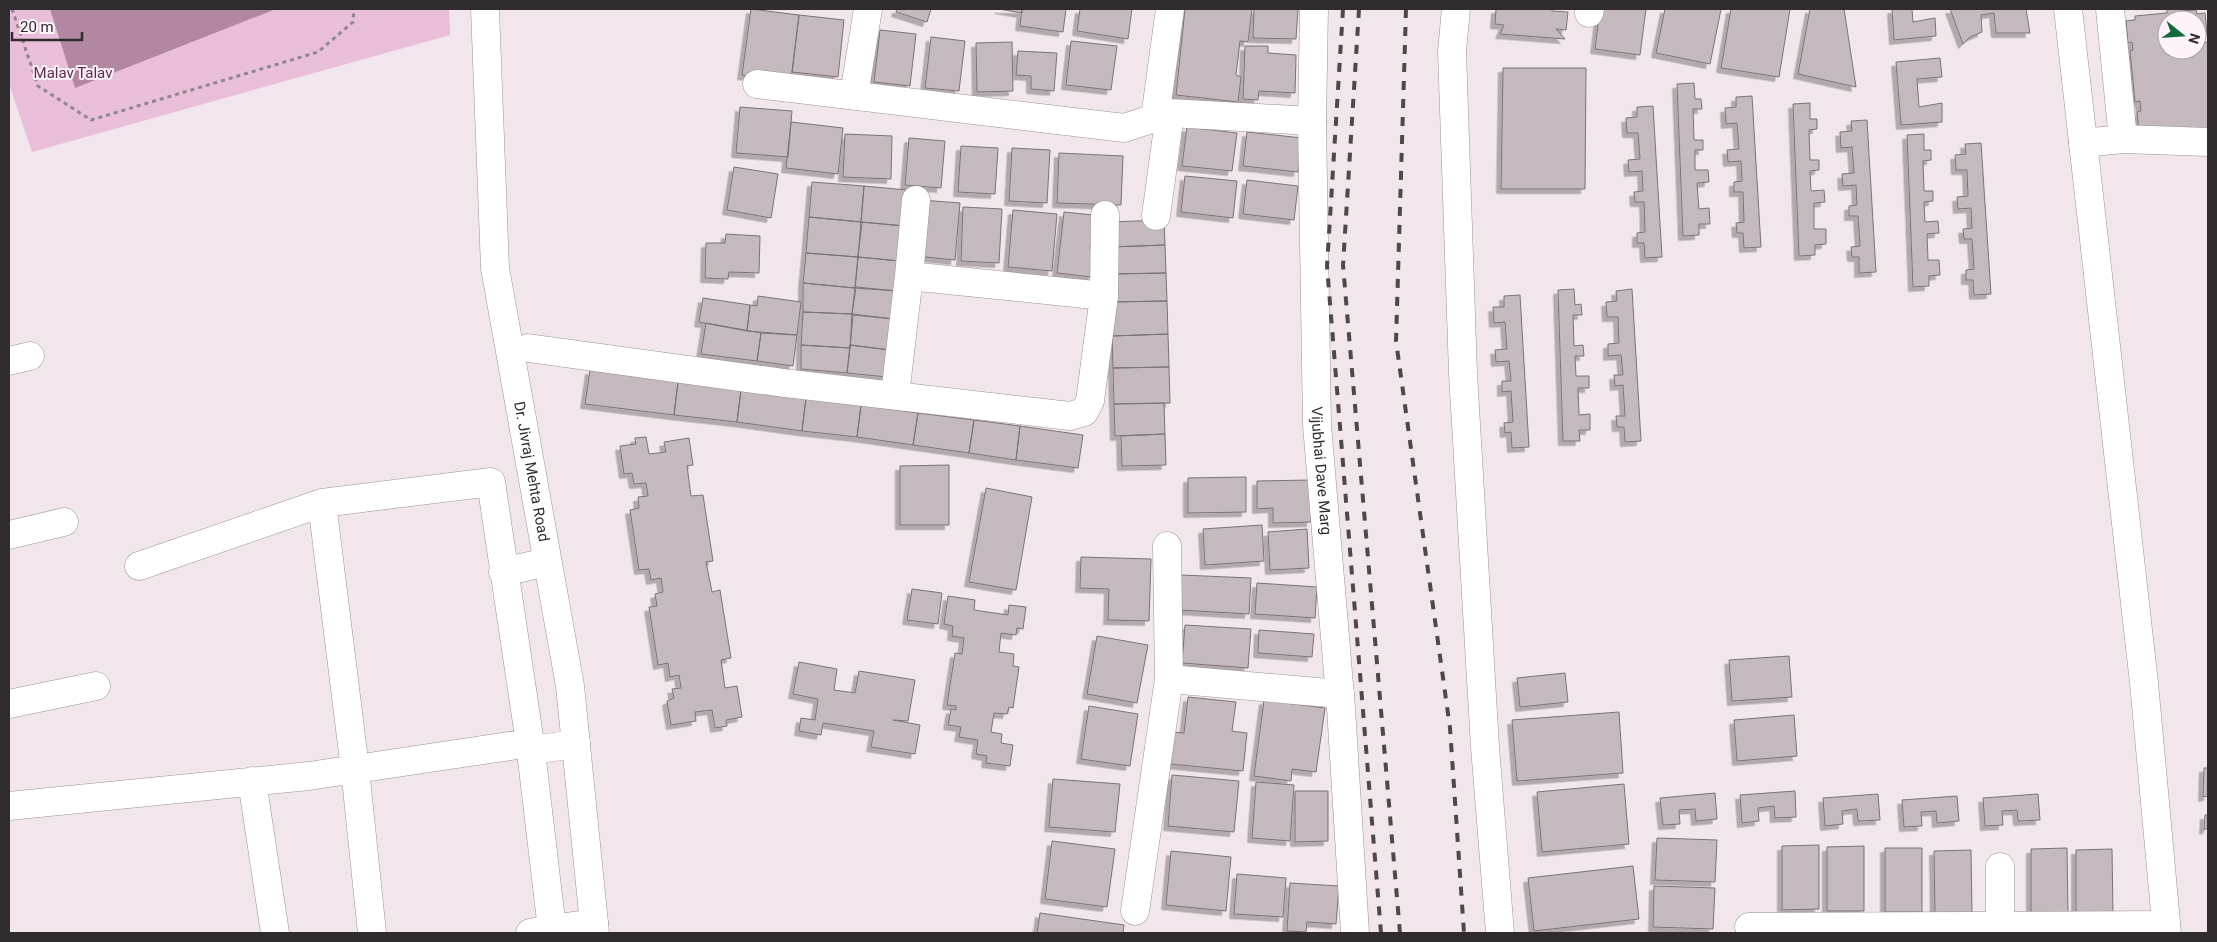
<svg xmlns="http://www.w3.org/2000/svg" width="2217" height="942" viewBox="0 0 2217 942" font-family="Roboto,sans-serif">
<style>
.green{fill:#e8bed8}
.water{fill:#b287a2}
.building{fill:#c3b9bf;stroke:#7b7278;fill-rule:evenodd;filter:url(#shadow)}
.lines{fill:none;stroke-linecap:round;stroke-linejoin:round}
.minor-casing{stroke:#9c9298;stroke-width:29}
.tertiary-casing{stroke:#9c9298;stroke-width:29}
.secondary-casing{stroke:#9c9298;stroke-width:29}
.path{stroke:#8e878b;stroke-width:3;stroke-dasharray:4 4;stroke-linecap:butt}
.minor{stroke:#fff;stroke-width:28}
.tertiary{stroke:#fff;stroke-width:28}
.secondary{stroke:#fff;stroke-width:28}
.rail{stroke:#4d484b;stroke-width:4;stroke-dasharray:9 9;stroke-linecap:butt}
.labels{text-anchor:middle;stroke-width:4;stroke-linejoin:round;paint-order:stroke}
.park-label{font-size:15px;fill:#612a50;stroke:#fef3fa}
.street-label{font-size:15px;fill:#302c2e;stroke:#fef3fa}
</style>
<defs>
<filter id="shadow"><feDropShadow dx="-4.5" dy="4.5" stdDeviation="0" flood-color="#0004"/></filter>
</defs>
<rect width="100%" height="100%" fill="#f1e6ec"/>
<path class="green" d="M9 9H449L450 35 32 152 9 84Z"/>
<path class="water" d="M50 9H276L75 88Z"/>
<path class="building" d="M751 9 799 15 791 81 742 75Z
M897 9H931L927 22 896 12Z
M999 9H1022V13Z
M1022 9H1066L1063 32 1020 26Z
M1080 9H1132L1128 39 1077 31Z
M1185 9H1252L1248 42 1240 41 1236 75 1241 77 1238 102 1176 95Z
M1254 9H1298L1296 39 1253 38Z
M1496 9H1552V11L1568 12 1566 30 1556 29 1565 39 1500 34 1504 25 1495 24Z
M1600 9H1646L1640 55 1595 49Z
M1665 9H1721L1710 64 1656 53Z
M1731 9H1790L1779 77 1721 68Z
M1810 9H1844L1856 87 1798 74Z
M1892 9H1912L1913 22 1935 18 1936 36 1894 40Z
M1950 9H2026L2030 33H1996L1994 13 1981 15 1982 32 1970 37 1963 44Z
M2167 9H2181V11L2196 10 2197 14 2205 13 2207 34H2203V43L2208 42V130L2139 132 2137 112 2141 111 2140 101 2135 102 2130 51 2133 50 2132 42 2128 43 2126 21 2135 20V16L2167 13ZM2167 20H2197V50H2167Z
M799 15 844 20 838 77 792 72Z
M880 30 916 34 910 86 874 82Z
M931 37 965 41 959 91 925 88Z
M1071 41 1117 46 1111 90 1066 85Z
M1012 42 1013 91 977 92 976 43Z
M1245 46H1268V53L1296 55 1295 93 1259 91 1258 100 1243 99Z
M1018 51 1057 53 1054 91 1031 89V76L1016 75Z
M1940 58 1942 77 1917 79 1919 107 1942 103V122L1901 125 1896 62Z
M1503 68H1586L1585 189H1501Z
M1694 83 1695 99H1701L1702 109H1693L1694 140H1703V150H1695V170H1708L1709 182 1697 183 1699 209 1709 208 1710 224H1699V235L1683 236 1677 84Z
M1752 96 1761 247 1744 248 1743 233H1737L1736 223 1744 222 1743 192H1734V182L1742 181 1741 161 1728 162 1727 150 1739 149 1737 123 1726 124 1725 108 1736 107V97Z
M1810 103V119H1817V129L1809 130 1810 160H1819V170L1810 171 1811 191 1824 190 1825 202 1814 203V229H1826V244L1815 245V255L1799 256 1793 104Z
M1653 106 1662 257 1645 258 1644 243H1637V233L1645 232 1644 202H1635L1634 192 1643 191 1642 171 1629 172 1628 160 1640 159 1638 133H1627L1626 118 1637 117V107Z
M740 107 792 111 788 157 736 153Z
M1867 120 1876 272 1859 273V257H1852L1851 247 1860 246 1858 216H1849V206L1857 205 1856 185 1843 186 1842 174 1854 173 1852 147 1841 148 1840 132 1852 131 1851 121Z
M791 122 843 128 838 174 786 168Z
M1187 127 1237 133 1232 171 1182 166Z
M1247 132 1302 138 1298 172 1243 166Z
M845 134 892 136 891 179 843 177Z
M1924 134V150H1931V160L1923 161 1924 191H1933V201L1924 202 1925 222 1938 221 1939 233 1927 234 1928 260H1939L1940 275 1929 276V286L1913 287 1907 135Z
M909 138 945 141 941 188 905 185Z
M1981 143 1991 294 1974 295 1973 280H1966V270L1974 269 1972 239H1964L1963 229 1972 228 1971 208 1958 209 1957 197 1968 196 1967 170H1956L1955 155 1966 154 1965 144Z
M961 146 998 148 995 194 958 192Z
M1012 148 1050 150 1047 203 1009 201Z
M1059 153 1123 156 1121 205 1057 203Z
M734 167 778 174 771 218 727 210Z
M1185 176 1237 181 1233 218 1181 212Z
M1247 180 1298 186 1294 220 1243 214Z
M812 182 864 186 861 222 809 217Z
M864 186 907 190 904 226 861 222Z
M921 200 960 203 955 260 916 256Z
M963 207 1002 209 999 263 961 261Z
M1013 210 1057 214 1052 271 1008 267Z
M1064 212 1093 215 1090 249 1101 250 1092 277 1057 273Z
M809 217 861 222 858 257 806 253Z
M1164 220 1165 245 1110 247 1109 222Z
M862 222 904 226 900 261 858 257Z
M726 234 760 236 759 273 729 272 728 279 705 278 706 243H725Z
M1165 245 1166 273 1111 274 1110 247Z
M806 253 858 257 855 288 803 283Z
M858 257 900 261 897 291 855 288Z
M1166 273 1167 301 1111 302V274Z
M803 283 855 288 852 314 803 312Z
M856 287 897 291 894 319 852 314Z
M1574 289 1575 305 1581 304 1582 315H1573L1574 346 1583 345 1584 356H1575L1576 376H1589V388H1578L1579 415 1590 414V430H1579L1580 441H1563L1558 290Z
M1632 289 1641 441 1625 442 1624 427H1617L1616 416H1625L1623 385 1615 386 1614 375H1623L1621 355 1608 356V344L1619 343 1618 317H1607L1606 302 1617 301 1616 291Z
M1520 295 1529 447 1512 448 1511 432 1505 433 1504 423 1513 422 1511 391 1502 392V381H1511L1509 361 1496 362 1495 350 1507 349 1505 322 1494 323 1493 307H1504V296Z
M758 296 801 302 797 335 747 331 750 305 757 306Z
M703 298 750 305 747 331 699 322Z
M1167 301 1168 334 1112 336 1111 302Z
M803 312 852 314 850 348 801 345Z
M853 315 894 319 890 350 850 345V348Z
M706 323 761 333 757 361 701 354Z
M761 333 797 335 793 366 757 361Z
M1168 334 1169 367 1113 368 1112 336Z
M801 345 850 348 847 373 801 369Z
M850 345 890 350 887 377 847 373Z
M1169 367 1170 403 1114 404 1113 368Z
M590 370 678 382 674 415 585 404Z
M678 382 741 390 737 422 674 415Z
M741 390 806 398 802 431 737 422Z
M806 398 861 405 857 437 802 431Z
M1164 403 1165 434 1115 436 1114 404Z
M861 405 918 413 913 445 857 437Z
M918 413 974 420 969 453 913 445Z
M974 420 1020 426 1016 460 969 453Z
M1020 426 1083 435 1078 468 1016 460Z
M1165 434 1166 465 1122 466 1121 436Z
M646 437 649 454 666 452 664 442 689 438 693 465 687 466 691 496 703 495 713 561 706 562 712 592 720 590 731 658 721 660 725 688 737 686 742 717 726 720 727 726 715 728 712 710 695 712 696 721 671 725 667 701 674 698 672 689 681 688 679 675 670 677 668 663 658 665 649 607 657 606 655 594 663 592 661 578 651 580 649 569 639 570 630 510 639 508 638 497 648 496 646 483 634 484 632 473 624 474 620 446 636 444 635 438Z
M949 465V525H900V466Z
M1246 477V512L1188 513V478Z
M1310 480 1311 522 1273 523V508L1257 509V481Z
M986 488 1032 497 1016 590 969 582Z
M1262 525 1264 561 1205 565 1203 529Z
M1307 529 1309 568 1270 570 1268 532Z
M1081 557 1151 559 1149 621 1108 620 1109 589 1080 588Z
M1181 575 1251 578 1249 614 1179 610Z
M1257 583 1317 587 1315 618 1255 614Z
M912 589 942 593 938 624 907 620Z
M948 596 975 600 974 610 1008 615 1009 605 1026 607 1023 629 1017 628 1016 635 1001 633 999 652 1014 654 1013 666 1019 667 1013 708 1009 707 1007 714 994 713 991 732 1002 734 1001 743 1013 745 1010 766 986 763 987 756 976 754 978 740 959 737 961 727 948 725 951 709 956 710V706L947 705 955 653 962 654 964 638 952 636 953 626 944 624Z
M1185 625 1251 629 1248 668 1182 663Z
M1259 630 1314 634 1312 657 1258 653Z
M1097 636 1148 645 1137 703 1087 694Z
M1789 656 1792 697 1732 701 1729 660Z
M799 662 837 669 834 690 855 693 859 671 915 680 908 721 893 720 920 725 915 754 871 747 874 731 823 723 821 735 799 731 801 718 815 720 818 699 793 694Z
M1565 673 1568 702 1520 707 1517 678Z
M1188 697 1236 702 1232 731 1247 733 1243 771 1170 764 1173 732 1184 733Z
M1264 700 1325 708 1316 772 1292 769 1291 781 1254 776Z
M1089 706 1138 714 1130 766 1081 759Z
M1619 712 1623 773 1517 781 1512 720Z
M1794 715 1797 756 1737 761 1734 720Z
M2204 768H2208V796L2203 797Z
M1172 775 1239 781 1234 832 1168 826Z
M1053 779 1120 784 1115 832 1049 827Z
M1256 782 1294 785 1290 841 1252 838Z
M1624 784 1629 844 1542 852 1537 792Z
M1295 791H1328V841L1295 842Z
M1795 791 1796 817 1775 818 1774 806 1758 808 1759 821 1742 823 1740 795Z
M1715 793 1717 819 1696 821 1695 809 1679 810 1680 824 1663 825 1660 798Z
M1878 794 1880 820 1858 821 1857 809 1842 811 1843 824 1825 826 1823 798Z
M2038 794 2040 820 2018 821 2017 810 2002 811 2003 825 1985 826 1983 798Z
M1957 796 1959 821 1937 823 1936 811 1921 812 1922 826 1904 827 1902 800Z
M2205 815H2208V828L2204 830Z
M1657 838 1717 840 1715 882 1655 880Z
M1052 841 1115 849 1107 907 1045 899Z
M1819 845V909L1782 910V846Z
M1864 846V911H1827V847Z
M1885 848H1922V912H1885Z
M2067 848 2068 912 2031 913V849Z
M2112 849 2113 914H2076V850Z
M1971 850 1972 915H1935L1934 851Z
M1171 851 1231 857 1226 911 1166 905Z
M1633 866 1639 919 1534 931 1528 878Z
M1237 874 1286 878 1283 917 1234 914Z
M1290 883 1339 886 1336 924 1307 922 1306 932 1287 931Z
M1654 886 1715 888 1713 929 1653 927Z
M1040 913 1124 925 1123 933H1037Z"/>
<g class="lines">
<defs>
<path id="minor" d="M2110 9 2123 139 2208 142
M1589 13 1590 9
M757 84 1124 128 1170 113 1312 121
M854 95 868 9
M1155 118 1170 9
M2083 143 2123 139
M1156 216 1170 113
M909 276 916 200
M1104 296 1105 215
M528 348 784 383 1070 416 1084 412 1090 401 1104 296 909 276 895 395
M9 361 30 356
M322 503 355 769 372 933
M9 535 64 522
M503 572 547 562
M1169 679 1340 694
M9 704 96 686
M530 743 552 929 530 933
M531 750 576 744
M252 781 275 933
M9 806 309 776 530 743 491 482 322 503 139 566
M2000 867V926
M1135 911 1169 679 1167 546
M1749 927 2166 925
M552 929 594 923"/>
<g id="tertiary">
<path id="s1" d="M1314 9 1312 121 1317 425 1341 708 1355 933"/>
<path d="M1456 9 1452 51 1463 373 1485 747 1500 933"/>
<path d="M2068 9 2144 683 2167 933"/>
</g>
<g id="secondary">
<path id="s2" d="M485 9 495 268 570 686 595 933"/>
</g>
</defs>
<use href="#minor" class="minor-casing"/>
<use href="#tertiary" class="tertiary-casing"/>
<use href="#secondary" class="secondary-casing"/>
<path class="path" d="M12 9 38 86 91 120 318 52 353 22 354 9"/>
<use href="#minor" class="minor"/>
<use href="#tertiary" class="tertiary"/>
<use href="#secondary" class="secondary"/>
<path class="rail" d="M1343 9 1327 266 1381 933
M1359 9 1343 265 1400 933
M1406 9 1396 341 1450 728 1464 933"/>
</g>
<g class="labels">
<g class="park-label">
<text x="73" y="78">Malav Talav</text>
</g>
<g class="street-label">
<text dy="5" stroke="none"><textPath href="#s1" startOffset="462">Vijubhai Dave Marg</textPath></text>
<text dy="5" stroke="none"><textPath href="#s2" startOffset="466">Dr. Jivraj Mehta Road</textPath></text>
</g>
</g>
<rect width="2217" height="942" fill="none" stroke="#302c2e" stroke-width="20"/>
<g transform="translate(2182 35) rotate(107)"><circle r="24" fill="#fef3fa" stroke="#aca3a8"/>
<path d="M0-4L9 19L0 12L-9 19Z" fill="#12693b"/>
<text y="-8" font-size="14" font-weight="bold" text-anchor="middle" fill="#302c2e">N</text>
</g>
<path d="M12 32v8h70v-8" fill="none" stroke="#302c2e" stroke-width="2.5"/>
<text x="20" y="32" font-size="15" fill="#302c2e" stroke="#fef3fa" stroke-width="4" paint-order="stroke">20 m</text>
</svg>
